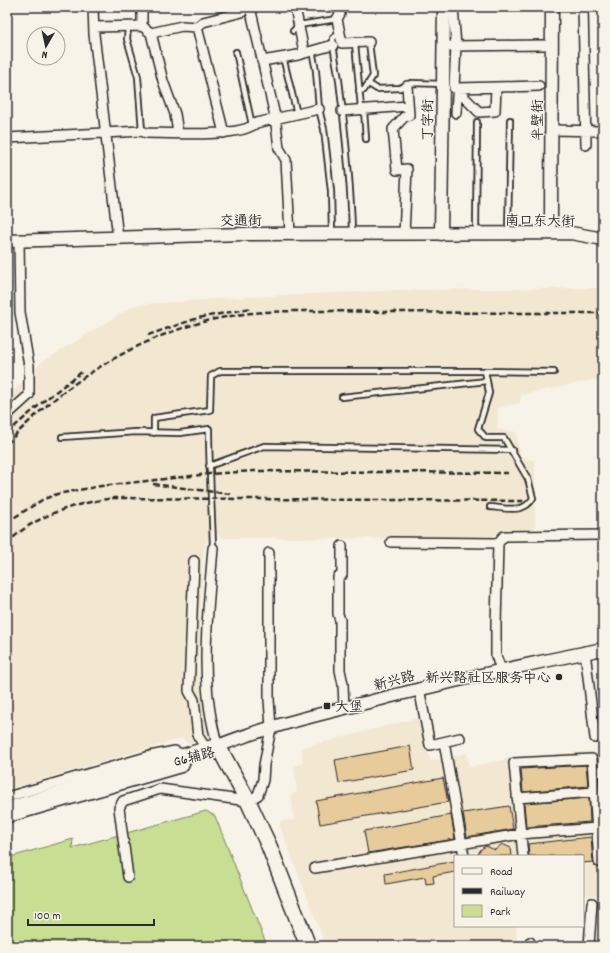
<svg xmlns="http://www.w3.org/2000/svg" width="610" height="953" viewBox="0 0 610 953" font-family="Dekko,'LXGW WenKai TC',sans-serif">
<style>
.built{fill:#f2e7d1}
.green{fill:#c7de93;stroke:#79845f}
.building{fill:#e7cb9b;stroke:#2b2b2b}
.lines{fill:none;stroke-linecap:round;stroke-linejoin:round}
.service-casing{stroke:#2b2b2b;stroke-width:8}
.minor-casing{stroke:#2b2b2b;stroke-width:12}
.tertiary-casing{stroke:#2b2b2b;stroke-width:15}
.primary-casing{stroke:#2b2b2b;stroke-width:18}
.service{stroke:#f7f3e8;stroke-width:4.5}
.minor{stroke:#f7f3e8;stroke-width:9}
.tertiary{stroke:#f7f3e8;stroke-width:12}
.primary{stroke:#f7f3e8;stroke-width:15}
.rail{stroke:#2b2b2b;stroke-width:2.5;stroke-dasharray:6 3;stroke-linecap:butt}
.poi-dot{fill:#2b2b2b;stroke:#f7f3e8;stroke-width:1.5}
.labels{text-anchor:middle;stroke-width:3;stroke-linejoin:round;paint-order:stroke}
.street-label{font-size:14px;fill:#2b2b2b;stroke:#f7f3e8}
.poi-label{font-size:14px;fill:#2b2b2b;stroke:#f7f3e8;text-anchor:end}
</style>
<rect width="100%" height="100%" fill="#f7f3e8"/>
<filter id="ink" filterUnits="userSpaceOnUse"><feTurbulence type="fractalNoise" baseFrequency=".025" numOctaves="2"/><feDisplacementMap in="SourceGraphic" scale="8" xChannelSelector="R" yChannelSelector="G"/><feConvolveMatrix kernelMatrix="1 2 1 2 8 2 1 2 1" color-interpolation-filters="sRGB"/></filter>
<g filter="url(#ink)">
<path class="built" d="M603 288V378L521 395 520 403 498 407 497 429 516 432 521 457 535 461V529L500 530 490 539 224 538 209 531 203 554 198 672 208 738 188 744 183 738 7 790V397L42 362 135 305 229 298 401 290Z
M417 718 431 761 467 753 469 767 512 758 595 751 603 895 583 896V856H455V926H516L517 946H326L280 827V821L294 820 291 795 297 792 294 766 303 764 302 748Z"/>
<path class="green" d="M206 811 215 816 267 946H7V858L73 839 72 848Z"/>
<path class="building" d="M410 746 414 770 339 783 335 760Z
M586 765 588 786 523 792 521 769Z
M443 778 448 802 320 824 316 801Z
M589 798 590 822 526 827 524 803Z
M509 806 513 829 467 837 463 813Z
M451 815 455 839 368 853 364 831Z
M591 837 593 862 583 863V856H529L528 844Z
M502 844 511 848 512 856H477L481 849 486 846 495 850Z
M455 861V872L433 876 434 883 426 884 425 877 386 884 385 874Z"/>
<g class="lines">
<defs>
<path id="service" d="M128 28 127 39 138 77 142 131
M293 31 299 25 337 19
M340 33 333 38C333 52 337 66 339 80 345 130 351 182 352 232
M355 43 361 108 364 110 366 139
M312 50 316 71 319 109 324 129 331 191 332 233
M236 52 252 125
M283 57 297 114
M369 84 377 89 400 88 411 83 443 84
M359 91 364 90 373 76 369 42
M476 233 477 122
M508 233 510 120
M487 381 485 371 554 372
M342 397 487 381 489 393 478 429 486 438H504L528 479 533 498C524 514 506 508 490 507
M154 433V418L210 410 211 376 220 371H485
M62 437 136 432 180 433 209 429C209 469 212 508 213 548
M209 466 264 446 512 450"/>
<path id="minor" d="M93 7 94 34 118 238
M142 7V26
M250 7 275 116 279 148 286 160 290 234
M295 7 304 52
M339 7 340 14 337 19 342 43 369 42
M453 7 456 46 454 88H458L460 93 479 112 495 111 496 87
M583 7 586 145
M94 27 142 26 151 33 182 26 197 27 203 22 242 12
M197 27 224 133
M151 33 163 81 175 114 178 133
M451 46 544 45
M262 61 298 55 333 45
M458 88 539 86
M342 111 408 106
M456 113 457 96 460 93
M552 130 603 131
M7 138 142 131 146 133C168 133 242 138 256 123L319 109
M404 234 407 169 397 170 393 129 404 117 409 115 407 86
M7 415 29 395V366L20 312 19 240
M391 542 498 543 504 536 603 535
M498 543 496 626V656L501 669
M342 546V575L338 577V614L340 620V670L343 684 344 708
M213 548C208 614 198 682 218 746
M194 561 189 691 194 700 198 736 207 750
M585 651 595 738
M419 688 430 745 460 738
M444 742 464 856
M7 797 150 756 175 751 187 757 183 767 7 818
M517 798 594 792
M523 856 514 763 592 759 599 862
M315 868 520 834 597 828
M128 877 119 808 123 801 160 789 248 801 258 795 263 780 264 765 271 728 269 699V553
M529 946 530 942
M589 946 592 903"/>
<path id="tertiary" d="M548 233 551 218 552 7
M441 234 444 7
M7 241 243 234 571 233 603 239
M218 746C275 723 336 711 396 695 465 678 533 663 603 649"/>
<path id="primary" d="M7 810 218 746 248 801 269 846 308 946"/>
</defs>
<use href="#service" class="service-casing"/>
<use href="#minor" class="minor-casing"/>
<use href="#tertiary" class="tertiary-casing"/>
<use href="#primary" class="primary-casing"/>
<use href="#service" class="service"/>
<use href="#minor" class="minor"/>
<use href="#tertiary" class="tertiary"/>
<use href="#primary" class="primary"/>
<path class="rail" d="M148 335 198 318 252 308
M7 433 45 400 83 371
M7 444C70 375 158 323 252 313 301 309 350 312 399 312 467 313 535 313 603 313
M153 484 230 494
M7 522 42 500 57 494 101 486 209 474 253 471 512 473
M7 544C33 515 77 503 114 498L525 501"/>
</g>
</g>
<g class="poi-dot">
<circle cx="559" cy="677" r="4"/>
<rect x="323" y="702" width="8" height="8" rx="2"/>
</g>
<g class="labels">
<g class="street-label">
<text transform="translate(427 120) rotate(-89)" y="5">丁字街</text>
<text transform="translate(537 120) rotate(-90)" y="5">半壁街</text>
<text transform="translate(241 220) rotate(-1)" y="5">交通街</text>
<text transform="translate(540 220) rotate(1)" y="5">南口东大街</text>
<text transform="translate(394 680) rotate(-15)" y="5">新兴路</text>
<text transform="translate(194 756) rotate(-14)" y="5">G6辅路</text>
</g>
<g class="poi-label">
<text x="551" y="682">新兴路社区服务中心</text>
<text x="335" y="711" text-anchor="start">大堡</text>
</g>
</g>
<rect width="610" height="953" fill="none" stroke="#f7f3e8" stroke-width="24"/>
<rect x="12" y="12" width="586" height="929" fill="none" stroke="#2b2b2b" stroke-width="1.5" filter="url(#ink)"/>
<rect x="454" y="855" width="130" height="72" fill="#f7f3e8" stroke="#a5a39c"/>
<rect x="462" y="868" width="20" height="6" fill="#f7f3e8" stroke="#a5a39c"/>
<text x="490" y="875" font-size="12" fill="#2b2b2b">Road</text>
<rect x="462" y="888" width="20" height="6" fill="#2b2b2b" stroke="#a5a39c"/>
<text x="490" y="895" font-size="12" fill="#2b2b2b">Railway</text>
<rect x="462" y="905" width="20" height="12" fill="#c7de93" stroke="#a5a39c"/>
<text x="490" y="915" font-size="12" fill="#2b2b2b">Park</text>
<g transform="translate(46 46) rotate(189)"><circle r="19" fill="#f7f3e8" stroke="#a5a39c"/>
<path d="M0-3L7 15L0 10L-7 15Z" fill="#2b2b2b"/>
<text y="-6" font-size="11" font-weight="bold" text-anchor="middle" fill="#2b2b2b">N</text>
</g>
<path d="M28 919v6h126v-6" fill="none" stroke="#2b2b2b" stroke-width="2"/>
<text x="34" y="919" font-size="12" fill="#2b2b2b" stroke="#f7f3e8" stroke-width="3" paint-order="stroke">100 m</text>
</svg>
